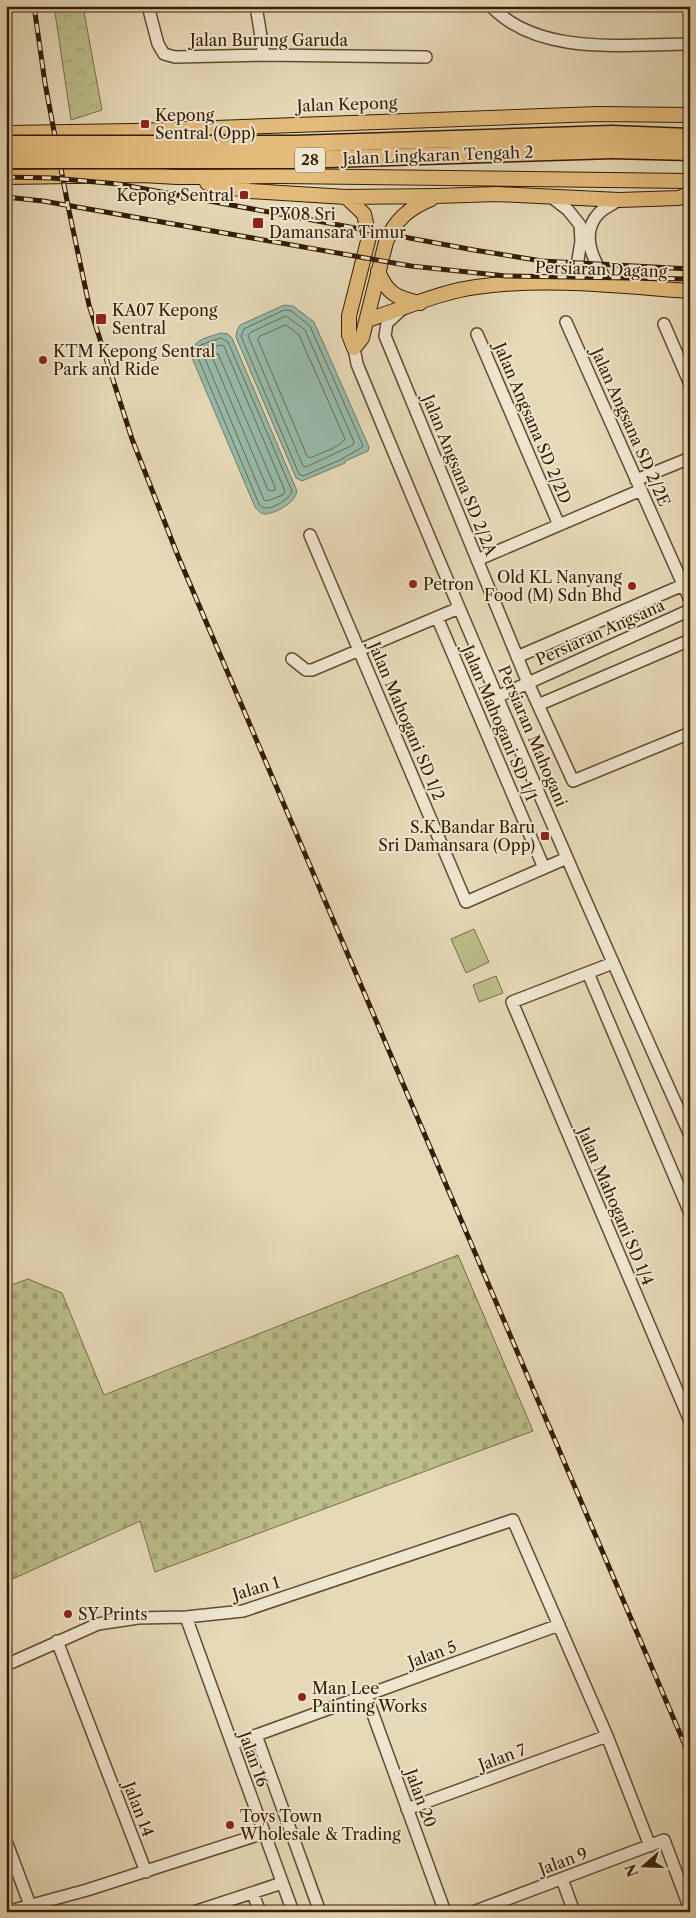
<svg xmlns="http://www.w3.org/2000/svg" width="696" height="1918" viewBox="0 0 696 1918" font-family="'Libre Caslon Text',serif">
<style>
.forest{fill:url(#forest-crowns);stroke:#786e45}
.cemetery{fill:url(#cemetery-stones);stroke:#786e45}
.green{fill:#bbbe8a;stroke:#786e45}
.water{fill:#97bbaa;stroke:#6f7c66}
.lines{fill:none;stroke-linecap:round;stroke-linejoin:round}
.shore{stroke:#666c55;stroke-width:1}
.minor-casing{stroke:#604c2e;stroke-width:14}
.major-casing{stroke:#341d00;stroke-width:16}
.highway-casing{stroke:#341d00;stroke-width:19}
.minor{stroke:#efe6d0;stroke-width:11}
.major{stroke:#e3bc7c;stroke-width:14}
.highway{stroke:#e3bc7c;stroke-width:16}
.rail-casing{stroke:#341d00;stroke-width:5}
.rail{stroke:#efe6d0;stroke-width:3;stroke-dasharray:9;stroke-linecap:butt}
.highway-bridge-casing{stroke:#341d00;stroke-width:19;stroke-linecap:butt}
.highway-bridge{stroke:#e3bc7c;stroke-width:16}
.poi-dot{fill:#8f2418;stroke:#efe6d0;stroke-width:2}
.labels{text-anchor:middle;stroke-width:4;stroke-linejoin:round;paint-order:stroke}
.shield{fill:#efe6d0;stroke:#6c593e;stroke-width:1}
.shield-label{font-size:15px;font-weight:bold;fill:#341d00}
.street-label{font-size:16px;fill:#341d00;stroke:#efe6d0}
.poi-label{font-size:16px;fill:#341d00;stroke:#efe6d0;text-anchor:start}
</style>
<defs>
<pattern id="forest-crowns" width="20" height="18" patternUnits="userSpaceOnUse" patternTransform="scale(1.25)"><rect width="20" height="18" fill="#bbbe8a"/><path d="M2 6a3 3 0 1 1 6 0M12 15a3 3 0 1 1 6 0" fill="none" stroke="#a1a375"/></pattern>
<pattern id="cemetery-stones" width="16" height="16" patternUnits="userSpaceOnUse" patternTransform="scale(1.25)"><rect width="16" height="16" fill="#bbbe8a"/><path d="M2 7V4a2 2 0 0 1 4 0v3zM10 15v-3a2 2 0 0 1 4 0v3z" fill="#a1a375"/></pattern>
</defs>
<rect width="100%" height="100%" fill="#e6d9b7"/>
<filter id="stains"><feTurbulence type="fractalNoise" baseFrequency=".004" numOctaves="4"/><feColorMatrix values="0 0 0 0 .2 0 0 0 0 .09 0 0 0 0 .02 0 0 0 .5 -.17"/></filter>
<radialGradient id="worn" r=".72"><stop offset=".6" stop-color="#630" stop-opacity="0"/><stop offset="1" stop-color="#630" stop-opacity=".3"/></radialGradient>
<path class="forest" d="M54 6H83L102 110 71 120Z"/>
<path class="cemetery" d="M458 1255 533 1431 155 1572 140 1521 6 1582V1287L28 1279 62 1293 104 1395Z"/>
<path class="green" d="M474 929 489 962 466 973 451 939Z
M496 976 503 993 479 1002 473 985Z"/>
<path class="water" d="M284 305 293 306 314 322 369 447 368 451 345 461V463L302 481 296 478 236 337 237 331 240 325Z
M221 333 228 334 232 338 297 491C295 503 277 513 265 514 260 514 258 510 255 507L190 353C194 339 209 337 221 333Z"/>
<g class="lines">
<path class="shore" d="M285 310 291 311 310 326 363 446 361 448 340 460 303 476 299 474 241 336 244 329Z
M286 316 305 330 354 442 353 445 306 467 303 466 248 336 250 333Z
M286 325 299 335 345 439C338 448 321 453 310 458L307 456 258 340 259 337Z
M221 338 228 342 292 491C290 499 273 509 265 508 262 508 261 506 259 504L196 353 199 346Z
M221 345 224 346 285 491 283 495 267 501 264 500 203 354 204 351Z
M218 354 275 487V490L271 491 268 490 213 359 214 356Z"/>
<defs>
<path id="minor" d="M148 6 158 44 164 54 175 57 264 55 426 57
M256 6 264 55
M491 6C539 57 627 44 690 44
M550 196 568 210 580 225 581 241 577 266 560 282
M609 284C595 264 578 235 599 213 604 208 613 204 619 200
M401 310 387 323 385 336 528 683 573 781 690 733
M566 322 690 600
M664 324 690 384
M477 334 559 525
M354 348 357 364C464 623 575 880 690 1135
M636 480 690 458
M310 535 466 902 567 858
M477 560 641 490
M437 617 544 868
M517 657 683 585
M292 659 306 670H312L459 608
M497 697 690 610
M538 705 690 640
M613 963 512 1002 690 1421
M588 973 690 1213
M186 1617 293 1912
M57 1641 146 1872
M6 1665 98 1624 138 1618 186 1617 243 1611 513 1520 607 1736 650 1846
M366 1695 445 1912
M256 1735 320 1912
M232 1744 559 1625
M407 1809 607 1736
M6 1841 30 1905
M562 1879 574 1912
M253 1894 260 1912
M6 1912 87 1890 264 1833
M194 1912 282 1883
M473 1912 664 1840 690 1909"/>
<path id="major" d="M6 133 134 131 598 114 690 115
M6 177 142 175 177 177 280 176 690 181
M207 183 250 191 346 197 436 196 497 194 619 200 679 198 690 193
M346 197 364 214 369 237 349 316V335L354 348 362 338 386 242C395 220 409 208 431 199
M378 271C387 294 397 298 420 303
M367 320C403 309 439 292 476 287 547 277 619 286 690 291"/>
<path id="highway" d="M612 134 690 137
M613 150 690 152"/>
</defs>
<use href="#minor" class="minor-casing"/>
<use href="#major" class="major-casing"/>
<use href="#highway" class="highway-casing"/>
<use href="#minor" class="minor"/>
<use href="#major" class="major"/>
<use href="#highway" class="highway"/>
<defs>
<path id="rail" d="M34 6 45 83 68 206 89 305 132 439 178 556 690 1757
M6 177 52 178 118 184 474 250 542 261 690 269
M6 197 43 201 411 266 506 276 690 279"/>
</defs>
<use href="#rail" class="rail-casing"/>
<use href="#rail" class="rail"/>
<defs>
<path id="highway-bridge" d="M6 144H294L612 134
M6 160H297L613 150"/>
</defs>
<use href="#highway-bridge" class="highway-bridge-casing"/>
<use href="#highway-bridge" class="highway-bridge"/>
</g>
<g class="poi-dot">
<rect x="140" y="119" width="10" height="10" rx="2.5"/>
<rect x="239" y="190" width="10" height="10" rx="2.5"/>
<rect x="252" y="217" width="12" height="12" rx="2.5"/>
<rect x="95" y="313" width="12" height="12" rx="2.5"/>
<circle cx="43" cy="360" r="5"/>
<circle cx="413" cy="584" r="5"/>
<circle cx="632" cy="586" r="5"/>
<rect x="540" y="831" width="10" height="10" rx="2.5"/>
<circle cx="68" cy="1614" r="5"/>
<circle cx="302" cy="1697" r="5"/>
<circle cx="230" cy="1825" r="5"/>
</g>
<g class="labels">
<rect class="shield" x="295" y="147.5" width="30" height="25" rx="4"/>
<g class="shield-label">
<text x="310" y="165">28</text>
</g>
<g class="street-label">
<text x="269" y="46">Jalan Burung Garuda</text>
<text transform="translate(347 104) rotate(-2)" y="6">Jalan Kepong</text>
<text transform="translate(438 155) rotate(-2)" y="6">Jalan Lingkaran Tengah 2</text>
<text transform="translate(601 269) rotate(2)" y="6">Persiaran Dagang</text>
<text transform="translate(533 423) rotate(67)" y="6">Jalan Angsana SD 2/2D</text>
<text transform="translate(631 427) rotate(66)" y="6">Jalan Angsana SD 2/2E</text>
<text transform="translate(460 475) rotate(68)" y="6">Jalan Angsana SD 2/2A</text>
<text transform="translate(600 632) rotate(-24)" y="6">Persiaran Angsana</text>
<text transform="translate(407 721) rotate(67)" y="6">Jalan Mahogani SD 1/2</text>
<text transform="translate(500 723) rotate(67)" y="6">Jalan Mahogani SD 1/1</text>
<text transform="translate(533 736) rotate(67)" y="6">Persiaran Mahogani</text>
<text transform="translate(616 1206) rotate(67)" y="6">Jalan Mahogani SD 1/4</text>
<text transform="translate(256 1588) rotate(-16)" y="6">Jalan 1</text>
<text transform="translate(432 1654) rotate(-20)" y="6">Jalan 5</text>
<text transform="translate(502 1757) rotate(-20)" y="6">Jalan 7</text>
<text transform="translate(254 1759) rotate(70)" y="6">Jalan 16</text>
<text transform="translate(421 1798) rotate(70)" y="6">Jalan 20</text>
<text transform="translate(139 1809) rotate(69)" y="6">Jalan 14</text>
<text transform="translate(563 1861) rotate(-20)" y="6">Jalan 9</text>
</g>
<g class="poi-label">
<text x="155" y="121">Kepong<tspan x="155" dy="18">Sentral (Opp)</tspan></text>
<text x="234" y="201" text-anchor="end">Kepong Sentral</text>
<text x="269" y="220">PY08 Sri<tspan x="269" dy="18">Damansara Timur</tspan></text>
<text x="112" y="316">KA07 Kepong<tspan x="112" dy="18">Sentral</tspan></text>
<text x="53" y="357">KTM Kepong Sentral<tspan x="53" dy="18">Park and Ride</tspan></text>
<text x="622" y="583" text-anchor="end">Old KL Nanyang<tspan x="622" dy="18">Food (M) Sdn Bhd</tspan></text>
<text x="423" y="590">Petron</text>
<text x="535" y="833" text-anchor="end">S.K.Bandar Baru<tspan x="535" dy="18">Sri Damansara (Opp)</tspan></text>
<text x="78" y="1620">SY Prints</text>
<text x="312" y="1694">Man Lee<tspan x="312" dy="18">Painting Works</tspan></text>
<text x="240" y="1822">Toys Town<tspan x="240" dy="18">Wholesale &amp; Trading</tspan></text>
</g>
</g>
<rect width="696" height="1918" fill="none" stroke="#e6d9b7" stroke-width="25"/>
<rect x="8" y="8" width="681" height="1903" fill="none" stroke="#341d00" stroke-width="2.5"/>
<rect x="12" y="12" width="671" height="1893" fill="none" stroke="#341d00"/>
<g transform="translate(644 1866) rotate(250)" stroke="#efe6d0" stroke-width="4" paint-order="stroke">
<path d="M0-4L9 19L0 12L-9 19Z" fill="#341d00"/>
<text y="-8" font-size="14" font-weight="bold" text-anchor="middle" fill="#341d00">N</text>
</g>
<rect width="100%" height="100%" filter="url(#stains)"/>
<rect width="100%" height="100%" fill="url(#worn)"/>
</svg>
